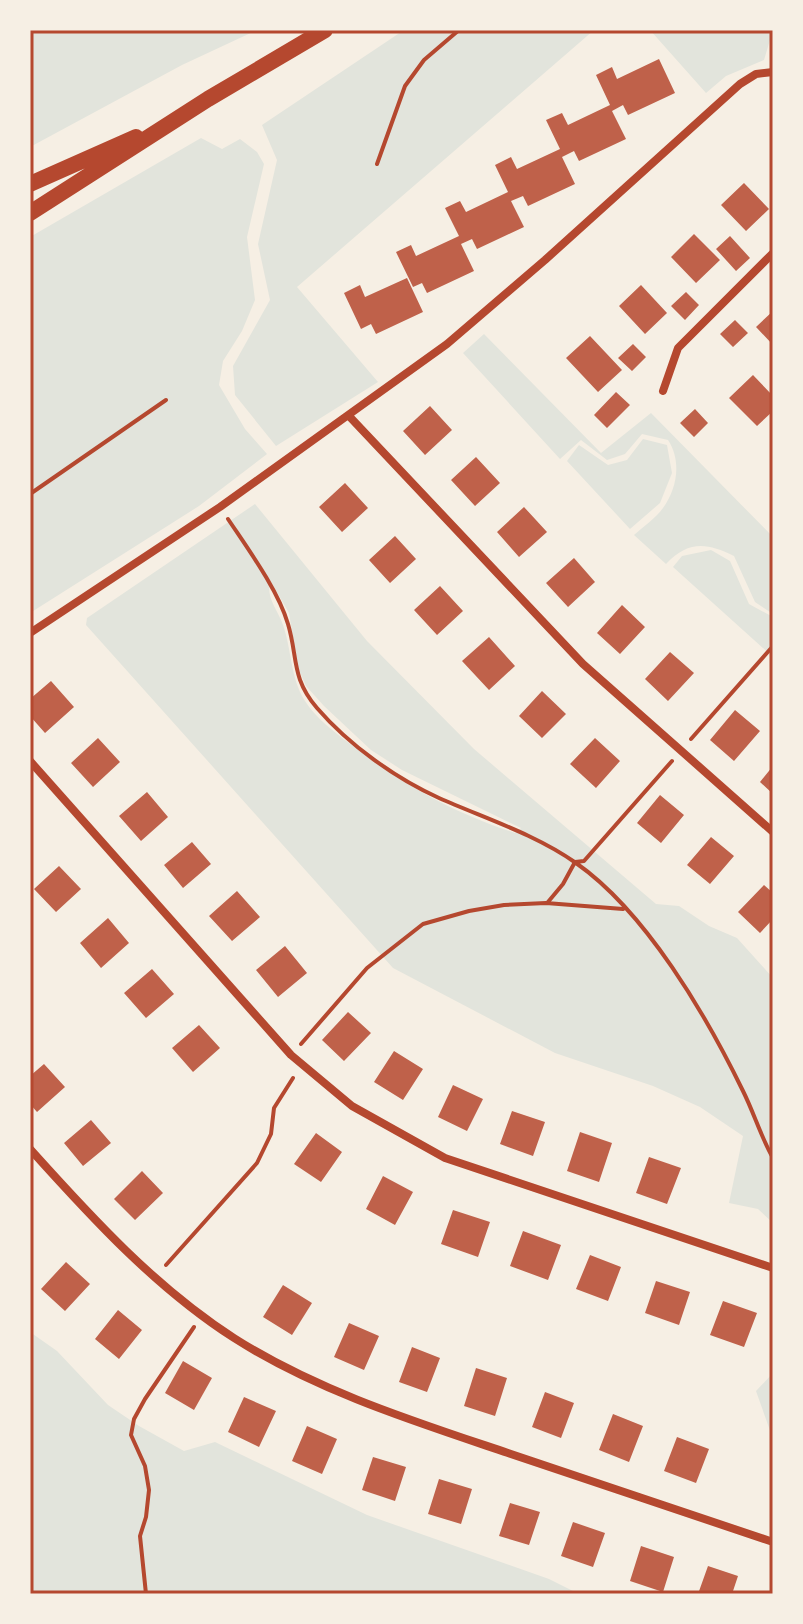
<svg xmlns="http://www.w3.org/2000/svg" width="803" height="1624" viewBox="0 0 803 1624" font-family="'PT Sans Narrow',sans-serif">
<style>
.green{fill:#e2e4dc;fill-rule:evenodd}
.building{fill:#bf614a}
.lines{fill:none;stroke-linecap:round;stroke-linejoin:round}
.path{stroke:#b5482f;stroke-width:4}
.minor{stroke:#b5482f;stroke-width:8}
.secondary{stroke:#b5482f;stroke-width:16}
.neatline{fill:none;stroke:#b5482f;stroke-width:3}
</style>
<rect width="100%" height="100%" fill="#f6efe4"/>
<path class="green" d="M30 30H257L182 65 30 147Z
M404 30H594L297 287 378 382 276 446 235 395 233 366 270 300 258 244 277 160 262 125Z
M650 30H773L764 60 726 76 706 93Z
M201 138 222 149 240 139 257 152 264 164 247 237 255 300 242 331 223 361 219 385 245 429 267 454 199 506 30 613V237Z
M484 334 601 453 651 413 773 537V614L755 602 734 556C706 542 688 541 666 564L634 535C643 527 656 518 663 508 677 489 682 461 668 440L642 434 625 454 607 460 581 440 560 459 463 353Z
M643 439 667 445 672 473 660 503 630 529 567 461 579 445 608 465 627 460Z
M255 504 367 641 474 749 656 904 679 906 709 926 737 938 773 978V1223L758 1209 729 1203 743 1136 700 1107 653 1086 555 1053 393 968 86 625 87 618ZM270 580 289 613 298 668 306 686 324 706 371 750 402 770 521 828 515 833C449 811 404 785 349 743 334 732 315 717 305 701 290 677 292 651 283 625 277 608 266 599 270 580Z
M711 550 730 561 749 604 773 617V657L673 567 682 556Z
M30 1332 57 1351 108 1405 139 1426 184 1451 215 1442 367 1515 549 1579 579 1594H30Z
M773 1373V1439L756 1391Z"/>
<path class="building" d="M659 59 675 93 628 115 623 105 612 111 626 139 579 161 574 151 562 157 575 184 528 206 523 196 511 201 524 227 477 249 472 239 461 244 474 271 427 293 422 283 413 287 396 252 411 245 416 256 459 236 445 208 460 201 466 212 508 192 495 165 511 157 517 169 560 149 546 120 562 113 568 125 610 105 596 75 612 67 617 79Z
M744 183 769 209 746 231 721 205Z
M694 234 720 260 696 283 671 257Z
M730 236 750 258 736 271 716 249Z
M407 278 423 312 376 334 371 324 361 329 344 293 360 285 365 297Z
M641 285 667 313 645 334 619 306Z
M686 292 699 305 685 320 671 306Z
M773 311V345L756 327Z
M735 320 748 333 733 347 720 334Z
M590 336 622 370 598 392 566 358Z
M633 344 646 357 632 371 618 358Z
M753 375 773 396V411L757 426 729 398Z
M616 392 630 405 607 428 594 415Z
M430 406 452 430 425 455 403 431Z
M695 409 708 423 694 437 680 423Z
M476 457 500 483 475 506 451 480Z
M345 483 368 508 342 532 319 507Z
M524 507 547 532 519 557 497 532Z
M395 536 416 559 390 583 369 560Z
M574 558 595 582 568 607 546 583Z
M440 586 463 611 437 635 414 610Z
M622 605 645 627 620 654 597 633Z
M489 637 515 666 489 690 462 661Z
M670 652 694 673 668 701 645 679Z
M51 681 74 707 45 733 30 716V699Z
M542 691 566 714 542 738 519 716Z
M735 710 760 731 734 761 710 740Z
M98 738 120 762 93 787 71 763Z
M595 738 620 761 596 788 570 764Z
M773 766V794L760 782Z
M147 792 168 817 141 841 119 816Z
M660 795 684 815 661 843 637 823Z
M711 837 734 856 710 884 687 865Z
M192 842 211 864 183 888 164 865Z
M59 866 81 889 56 912 34 889Z
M764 885 773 893V919L760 933 738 912Z
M237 891 260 917 232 941 209 916Z
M108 918 129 943 101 968 80 943Z
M285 946 307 973 278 997 256 970Z
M152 969 174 994 146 1018 124 993Z
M348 1012 371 1033 344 1061 322 1040Z
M199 1025 220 1048 193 1072 172 1048Z
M394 1051 423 1069 403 1100 374 1082Z
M44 1064 65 1087 37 1112 30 1104V1076Z
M453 1085 483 1099 467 1131 438 1117Z
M512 1111 545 1122 533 1156 500 1144Z
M91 1120 111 1143 83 1166 64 1143Z
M580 1132 612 1143 599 1182 567 1171Z
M316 1133 342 1152 321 1182 294 1164Z
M649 1157 681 1168 667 1204 636 1193Z
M142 1171 163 1193 135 1220 114 1199Z
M383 1176 413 1192 395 1225 366 1209Z
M453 1210 490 1222 478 1257 441 1244Z
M523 1231 561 1245 548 1280 510 1266Z
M590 1255 621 1267 608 1301 576 1289Z
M66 1262 90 1284 65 1311 41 1289Z
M656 1281 690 1292 679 1325 645 1313Z
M283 1285 312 1303 292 1335 263 1317Z
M723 1301 757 1313 744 1347 710 1335Z
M118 1310 142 1330 119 1359 95 1339Z
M349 1323 379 1336 364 1370 334 1357Z
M412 1347 440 1358 427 1392 399 1382Z
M183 1361 212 1378 194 1410 165 1393Z
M476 1368 507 1378 495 1416 464 1406Z
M545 1392 574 1403 561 1438 532 1427Z
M244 1397 276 1411 259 1447 228 1432Z
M613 1414 643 1426 629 1462 599 1450Z
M307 1426 337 1439 322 1474 292 1461Z
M677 1437 709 1449 696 1483 664 1471Z
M373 1457 406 1467 395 1501 362 1490Z
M439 1479 472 1489 461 1524 428 1514Z
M510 1503 540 1512 529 1545 499 1536Z
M573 1522 605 1533 593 1567 561 1556Z
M641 1546 674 1557 663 1592 630 1581Z
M708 1566 738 1576 732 1594H698Z"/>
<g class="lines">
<path class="path" d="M377 164 405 86 424 60 459 30
M30 494 166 400
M228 519C248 549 278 590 288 624 298 657 291 678 317 708 349 745 395 778 439 798 484 818 535 834 576 863 646 912 706 1015 743 1091 754 1113 761 1137 773 1158
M691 739 773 646
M548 902 563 884 575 862 584 861 672 761
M301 1044 367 968 423 924 469 911 504 905 546 903 623 909
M166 1265 257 1163 271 1134 274 1108 293 1078
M146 1594 140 1536 146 1517 149 1490 145 1466 131 1435 134 1419 145 1399 194 1327"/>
<path class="minor" d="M663 391 678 348 773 253
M349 416 583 664 773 832
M30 633 220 507 447 344 545 260 740 84 756 74 773 72
M30 761 291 1055 352 1106 445 1158 773 1268
M30 1149C92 1218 156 1288 234 1338 317 1391 416 1422 508 1453 596 1483 685 1512 773 1542"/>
<path class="secondary" d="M30 184 136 137
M30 213 208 99 325 30"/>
</g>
<rect width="803" height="1624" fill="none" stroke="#f6efe4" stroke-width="64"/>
<rect x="32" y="32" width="739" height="1560" class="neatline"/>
</svg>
